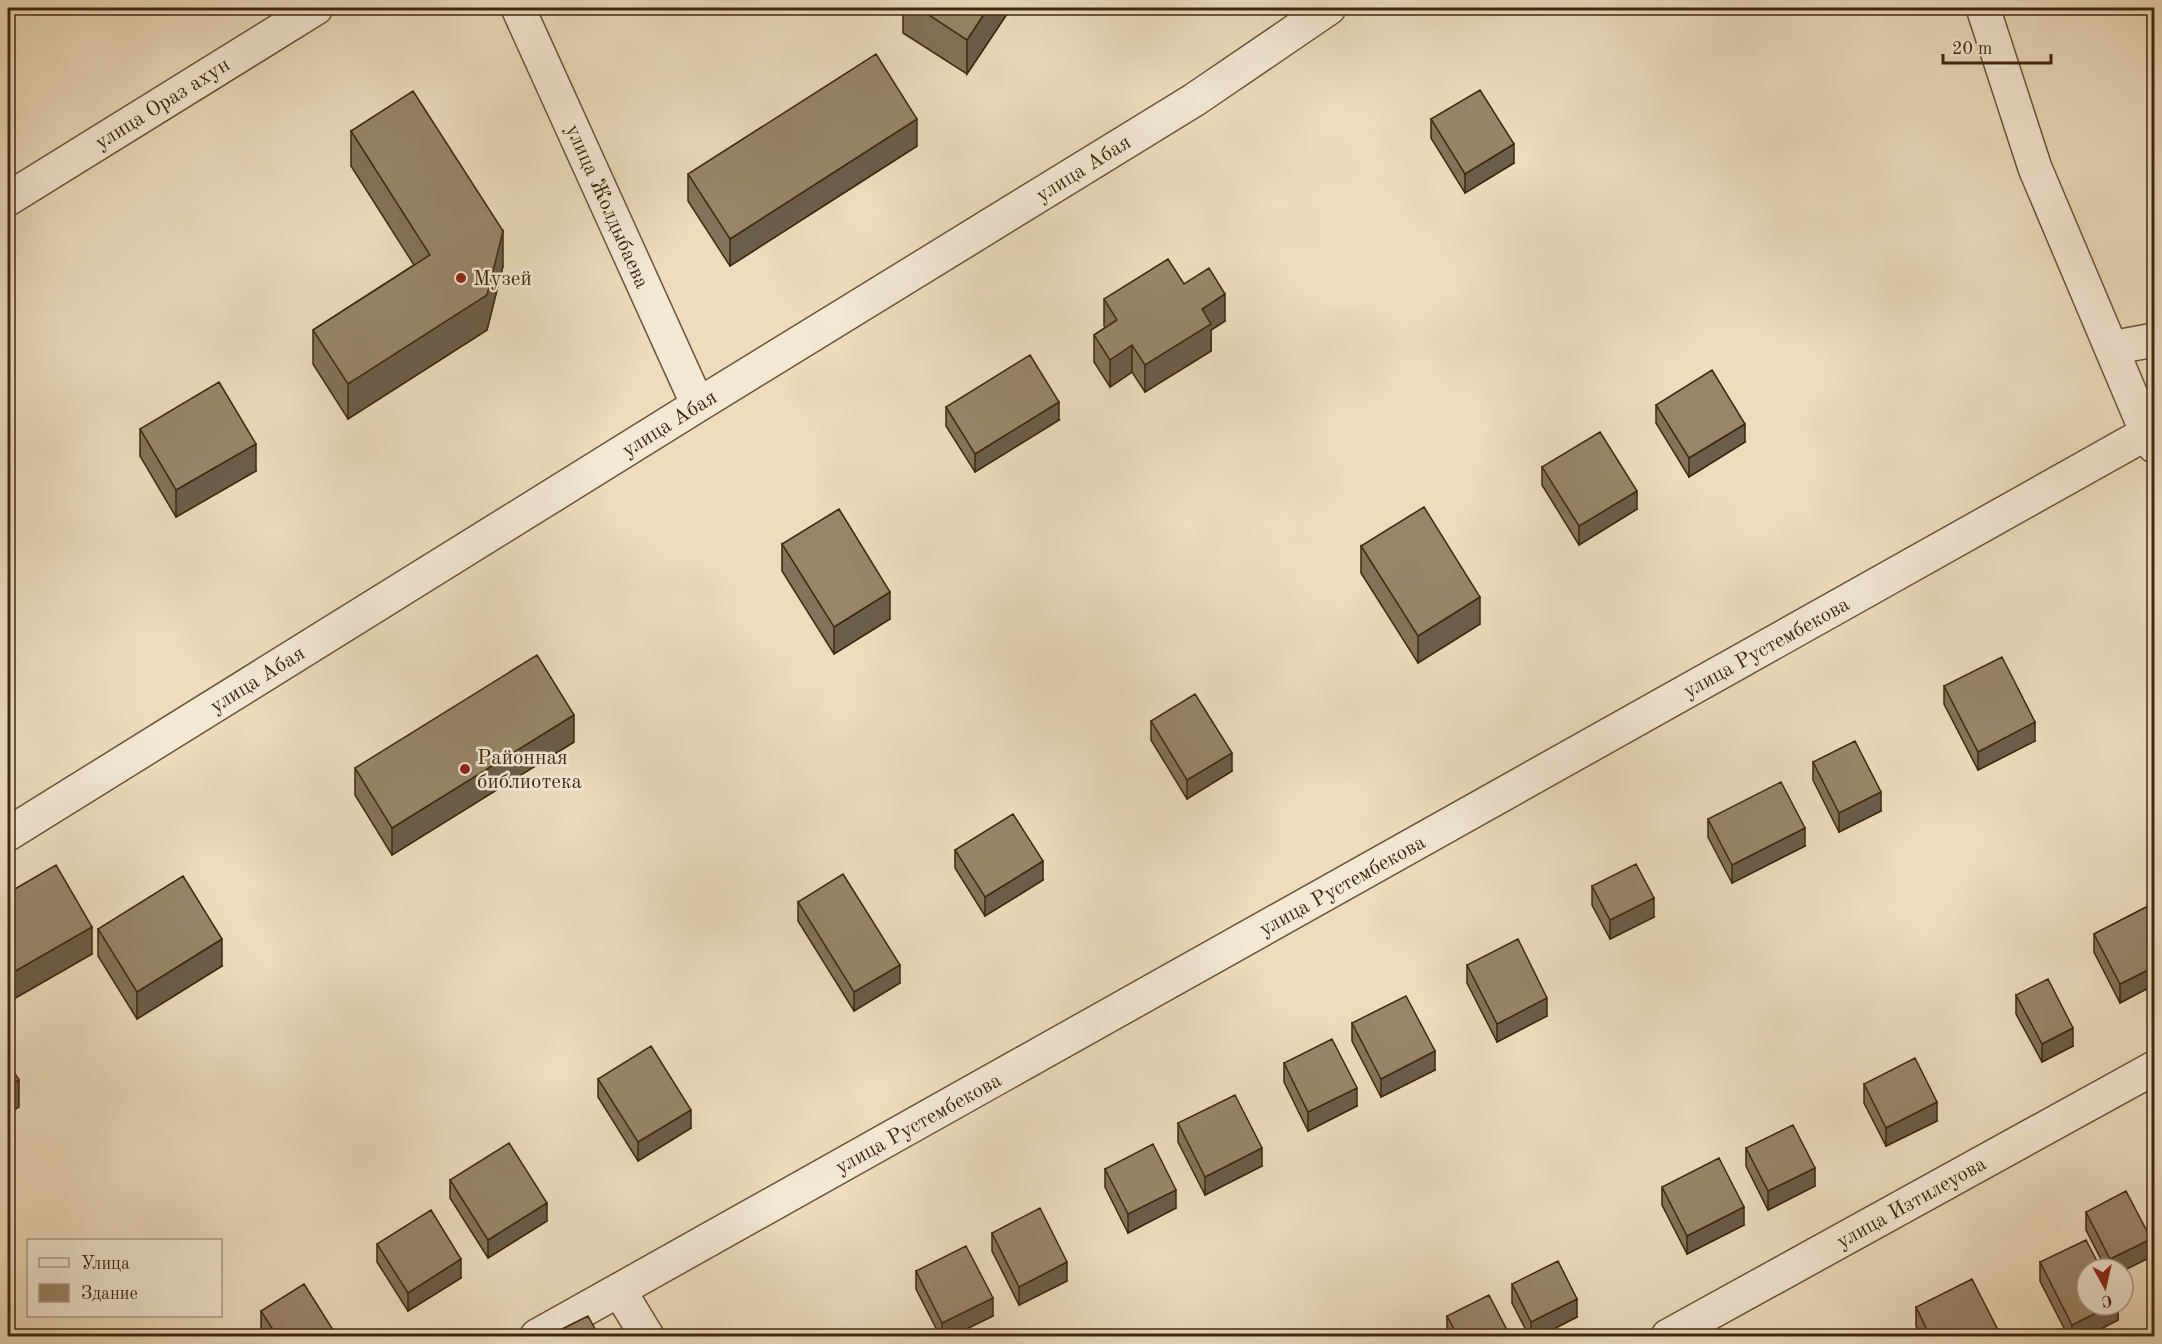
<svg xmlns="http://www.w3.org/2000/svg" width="2162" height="1344" viewBox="0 0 2162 1344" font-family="'Old Standard TT',serif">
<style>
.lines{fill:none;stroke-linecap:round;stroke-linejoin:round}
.minor-casing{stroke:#6a553b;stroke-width:36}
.minor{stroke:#f3e8d4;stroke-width:33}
.wall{fill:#84735b;stroke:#3f2810;stroke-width:1.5}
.shaded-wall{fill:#6b5e4a;stroke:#3f2810;stroke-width:1.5}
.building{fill:#99866a;stroke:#3f2810;stroke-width:1.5}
.poi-dot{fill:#8f2418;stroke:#f3e8d4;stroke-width:2}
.labels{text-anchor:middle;stroke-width:5;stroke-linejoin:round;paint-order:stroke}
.street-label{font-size:21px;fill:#3f2810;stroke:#f3e8d4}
.poi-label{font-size:21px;fill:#3f2810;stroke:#f3e8d4;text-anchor:start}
</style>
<rect width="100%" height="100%" fill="#eddcbd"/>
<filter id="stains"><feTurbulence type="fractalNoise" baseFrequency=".00333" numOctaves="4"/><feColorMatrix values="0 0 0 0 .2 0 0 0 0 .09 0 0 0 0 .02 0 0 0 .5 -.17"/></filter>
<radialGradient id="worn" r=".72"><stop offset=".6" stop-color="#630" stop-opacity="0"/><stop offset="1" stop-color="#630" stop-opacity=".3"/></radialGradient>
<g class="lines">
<defs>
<path id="minor" d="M518 8 698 405
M1983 8 2035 168 2147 433 2154 446
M8 199 316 8
M2111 348 2154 340
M8 834 698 405 1194 100 1329 8
M619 1290 647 1336
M537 1336 2147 433
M1668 1336 2154 1068"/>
</defs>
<use href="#minor" class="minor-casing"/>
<use href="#minor" class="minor"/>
</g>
<path class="wall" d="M903 8H1011L967 74 903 33Z
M1431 119 1514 163 1465 193 1431 138Z
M351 131 503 266 487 330 348 419 313 364V330L414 265 351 166Z
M917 146 730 266 688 201V174Z
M1184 284 1225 321 1211 330V351L1145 392 1132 372 1110 387 1094 362V335L1105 328 1104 326V299Z
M1656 405 1745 442 1689 477 1656 423Z
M946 407 1059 420 975 472 946 426Z
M140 429 256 471 176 517 140 456Z
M1542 467 1637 509 1579 545 1542 485Z
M782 544 890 619 834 654 782 571Z
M1361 546 1480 624 1418 663 1361 573Z
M1944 686 2035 741 1978 770 1944 704Z
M1151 721 1232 771 1187 799 1151 740Z
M574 742 392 855 355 795V768Z
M1813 762 1881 811 1839 832 1813 780Z
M1708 819 1805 846 1732 883 1708 837Z
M955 850 1043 880 985 916 955 868Z
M1592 886 1654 917 1610 939 1592 905Z
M8 893 92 954 12 1000 8 992Z
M798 902 900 983 854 1011 798 921Z
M2154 903V985L2120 1003 2094 952V934Z
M98 929 222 966 137 1019 98 956Z
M1467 965 1547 1016 1497 1042 1467 983Z
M2016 995 2073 1046 2042 1062 2016 1014Z
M1352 1023 1435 1070 1381 1097 1352 1041Z
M1284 1063 1357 1106 1308 1131 1284 1082Z
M598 1079 691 1128 638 1161 598 1097Z
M1864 1084 1937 1121 1886 1146 1864 1103Z
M1178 1123 1262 1166 1205 1195 1178 1142Z
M1746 1148 1815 1186 1768 1210 1746 1166Z
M1105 1169 1176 1208 1128 1233 1105 1187Z
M450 1180 547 1221 488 1258 450 1198Z
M1662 1187 1744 1225 1687 1254 1662 1205Z
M2086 1212 2151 1257 2123 1269H2106L2086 1230Z
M992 1233 1067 1281 1019 1305 992 1251Z
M377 1244 461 1278 408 1311 377 1262Z
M2040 1262 2118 1305V1320L2087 1336H2068L2040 1281Z
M916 1271 993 1316 952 1336H940L916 1289Z
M1512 1284 1577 1317 1540 1336H1529L1512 1303Z
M1916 1307 1998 1336H1921L1916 1326Z
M261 1311 335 1336H266L261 1329Z
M1447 1316 1508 1336H1449L1447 1334Z"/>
<path class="shaded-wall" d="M988 8H1011L967 74V40Z
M917 119V146L730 266V239Z
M1514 144V163L1465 193V174Z
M503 231V266L487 330 348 419V384Z
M1225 294V321L1211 330V351L1145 392V365L1202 309Z
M1132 345V372L1110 387V360Z
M1059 402V420L975 472V454Z
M1745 424V442L1689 477V458Z
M256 444V471L176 517V490Z
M1637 491V509L1579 545V526Z
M890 592V619L834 654V627Z
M1480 597V624L1418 663V636Z
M574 715V742L392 855V828Z
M2035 722V741L1978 770V752Z
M1232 753V771L1187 799V780Z
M1881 792V811L1839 832V813Z
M1805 828V846L1732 883V865Z
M1043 861V880L985 916V897Z
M1654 898V917L1610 939V920Z
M92 927V954L12 1000V973Z
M222 939V966L137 1019V992Z
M900 965V983L854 1011V992Z
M2154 967V985L2120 1003V984Z
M1547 998V1016L1497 1042V1024Z
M2073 1028V1046L2042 1062V1044Z
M1435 1051V1070L1381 1097V1079Z
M19 1080V1107L8 1114V1087Z
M1357 1088V1106L1308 1131V1112Z
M1937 1102V1121L1886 1146V1128Z
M691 1110V1128L638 1161V1142Z
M1262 1148V1166L1205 1195V1177Z
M1815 1168V1186L1768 1210V1191Z
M1176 1190V1208L1128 1233V1214Z
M547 1203V1221L488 1258V1240Z
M1744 1207V1225L1687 1254V1236Z
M2151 1239V1257L2123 1271V1269H2110V1259Z
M461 1259V1278L408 1311V1293Z
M1067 1262V1281L1019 1305V1287Z
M993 1298V1316L952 1336H942V1323Z
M1577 1299V1317L1540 1336H1531V1322Z
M2112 1305H2118V1320L2087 1336H2072V1325Z
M1998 1330V1336H1986Z
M1508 1332V1336H1499Z"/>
<path class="building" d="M918 8H988L967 40Z
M876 54 917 119 730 239 688 174Z
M1480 90 1514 144 1465 174 1431 119Z
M413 91 503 231 487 295 348 384 313 330 430 255 351 131Z
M1168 259 1184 284 1209 268 1225 294 1202 309 1211 324 1145 365 1132 345 1110 360 1094 335 1117 320 1104 299Z
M1030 355 1059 402 975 454 946 407Z
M1712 370 1745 424 1689 458 1656 405Z
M219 382 256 444 176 490 140 429Z
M1600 432 1637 491 1579 526 1542 467Z
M1424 507 1480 597 1418 636 1361 546Z
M839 509 890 592 834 627 782 544Z
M537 655 574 715 392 828 355 768Z
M2002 657 2035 722 1978 752 1944 686Z
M1195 694 1232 753 1187 780 1151 721Z
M1855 741 1881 792 1839 813 1813 762Z
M1781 782 1805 828 1732 865 1708 819Z
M1013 814 1043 861 985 897 955 850Z
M1636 864 1654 898 1610 920 1592 886Z
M56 865 92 927 12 973 8 965V893Z
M843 874 900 965 854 992 798 902Z
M183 876 222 939 137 992 98 929Z
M2154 903V967L2120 984 2094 934Z
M1518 939 1547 998 1497 1024 1467 965Z
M2048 979 2073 1028 2042 1044 2016 995Z
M1406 996 1435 1051 1381 1079 1352 1023Z
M1332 1039 1357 1088 1308 1112 1284 1063Z
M651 1046 691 1110 638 1142 598 1079Z
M1915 1058 1937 1102 1886 1128 1864 1084Z
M8 1062 19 1080 8 1087Z
M1235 1095 1262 1148 1205 1177 1178 1123Z
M1793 1125 1815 1168 1768 1191 1746 1148Z
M509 1143 547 1203 488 1240 450 1180Z
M1153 1144 1176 1190 1128 1214 1105 1169Z
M1719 1158 1744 1207 1687 1236 1662 1187Z
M2126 1191 2151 1239 2110 1259 2086 1212Z
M1040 1208 1067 1262 1019 1287 992 1233Z
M431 1210 461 1259 408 1293 377 1244Z
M2086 1240 2101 1269H2087V1305H2112L2072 1325 2040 1262Z
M966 1246 993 1298 942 1323 916 1271Z
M1558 1261 1577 1299 1531 1322 1512 1284Z
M1972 1279 1998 1330 1986 1336H1930L1916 1307Z
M304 1284 335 1333 330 1336H277L261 1311Z
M1489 1295 1508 1332 1499 1336H1458L1447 1316Z
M588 1316 599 1336H548Z"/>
<g class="poi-dot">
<circle cx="461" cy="278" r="6"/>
<circle cx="465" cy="769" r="6"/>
</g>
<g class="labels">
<g class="street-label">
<text transform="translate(162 103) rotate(-32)" y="7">улица Ораз ахун</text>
<text transform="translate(1083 168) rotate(-32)" y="7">улица Абая</text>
<text transform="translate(608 206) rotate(66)" y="7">улица Жолдыбаева</text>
<text transform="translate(669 423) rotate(-32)" y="7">улица Абая</text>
<text transform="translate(1766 647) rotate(-29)" y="7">улица Рустембекова</text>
<text transform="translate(257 679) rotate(-32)" y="7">улица Абая</text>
<text transform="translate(1342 885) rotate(-29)" y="7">улица Рустембекова</text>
<text transform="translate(918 1123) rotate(-29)" y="7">улица Рустембекова</text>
<text transform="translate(1911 1202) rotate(-29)" y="7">улица Изтилеуова</text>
</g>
<g class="poi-label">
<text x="473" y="285">Музей</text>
<text x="477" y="764">Районная<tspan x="477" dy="24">библиотека</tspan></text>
</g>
</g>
<rect width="2162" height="1344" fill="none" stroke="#eddcbd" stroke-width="30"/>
<rect x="9" y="9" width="2144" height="1326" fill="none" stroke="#3f2810" stroke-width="3"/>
<rect x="15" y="15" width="2132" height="1314" fill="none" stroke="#3f2810" stroke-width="1.5"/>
<rect x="27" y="1239" width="195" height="78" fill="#f3e8d4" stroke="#ab9b86" stroke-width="1.5"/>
<rect x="39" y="1258" width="30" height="9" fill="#f3e8d4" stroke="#ab9b86" stroke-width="1.5"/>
<text x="81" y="1269" font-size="18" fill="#3f2810">Улица</text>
<rect x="39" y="1284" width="30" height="18" fill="#99866a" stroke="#ab9b86" stroke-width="1.5"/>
<text x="81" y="1299" font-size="18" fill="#3f2810">Здание</text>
<g transform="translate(2105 1287) rotate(172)"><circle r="28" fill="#f3e8d4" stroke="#ab9b86" stroke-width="1.5"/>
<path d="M0-4.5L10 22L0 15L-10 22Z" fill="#8f2418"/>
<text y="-9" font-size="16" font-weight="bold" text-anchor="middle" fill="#3f2810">С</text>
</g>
<path d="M1943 54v9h108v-9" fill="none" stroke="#3f2810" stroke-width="3"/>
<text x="1952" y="54" font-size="18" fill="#3f2810" stroke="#f3e8d4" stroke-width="4.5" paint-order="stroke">20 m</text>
<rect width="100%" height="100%" filter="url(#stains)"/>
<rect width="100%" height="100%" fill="url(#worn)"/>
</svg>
